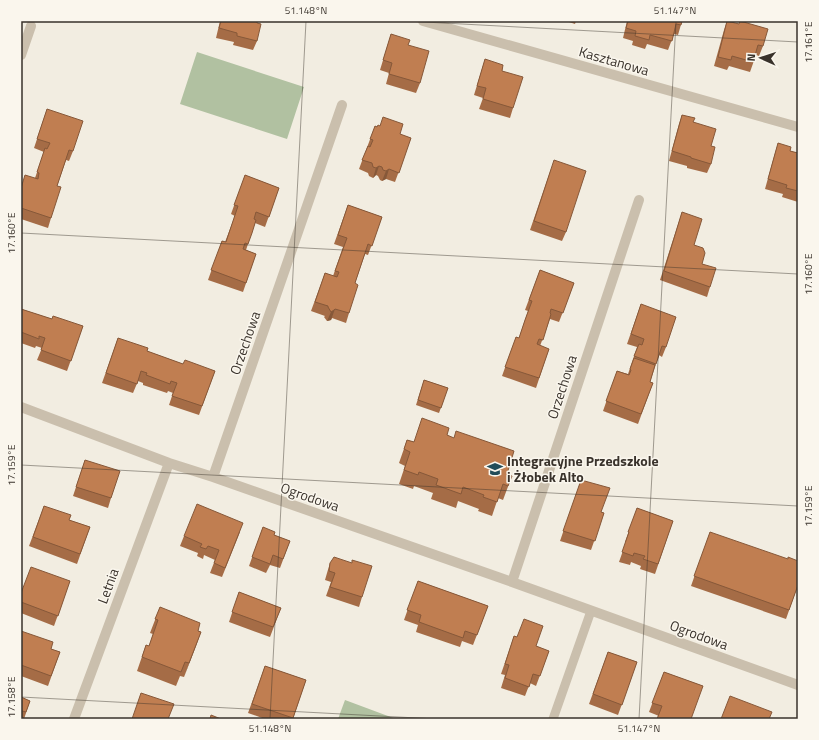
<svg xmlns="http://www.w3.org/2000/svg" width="819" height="740" viewBox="0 0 819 740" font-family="'Titillium Web',sans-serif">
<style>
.grass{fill:#b1c1a1}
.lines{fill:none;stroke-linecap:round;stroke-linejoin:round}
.service{stroke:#cabfad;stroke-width:9}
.minor{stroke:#cabfad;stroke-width:10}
.wall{fill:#a56c46}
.shaded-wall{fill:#865839}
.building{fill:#c07e51;stroke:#865839}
.ticks{fill:none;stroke:#39322b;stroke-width:1;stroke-opacity:0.45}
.labels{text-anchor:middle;stroke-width:3;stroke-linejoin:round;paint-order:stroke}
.street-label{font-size:14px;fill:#39322b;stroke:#faf6ed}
.poi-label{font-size:14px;font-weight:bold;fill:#39322b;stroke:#faf6ed;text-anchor:start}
.neatline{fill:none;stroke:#39322b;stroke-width:1.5}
.ticks-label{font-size:10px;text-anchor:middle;fill:#39322b}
</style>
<rect width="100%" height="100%" fill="#f2ede1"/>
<path class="grass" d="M197 52 304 87 287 139 180 104Z
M345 700 396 719H338Z"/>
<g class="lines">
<path class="service" d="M553 719 591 611"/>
<path class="minor" d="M423 21 798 127
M21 55 31 26
M21 407 169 463 213 477 512 582 798 685
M213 477 342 105
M512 582 639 200
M74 719 169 463"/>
</g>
<path class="wall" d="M220 21H257V41L253 50 233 45 234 42 216 38Z
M566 21H576L575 24Z
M627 21H682L678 35 674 34 668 50 647 44 645 49 632 45 633 41 623 38Z
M727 21 763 46 759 56 756 55 750 72 729 66 727 70 714 66 724 30Z
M391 34 408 45 420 83 416 93 386 84 389 73 380 70Z
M485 59 502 71 513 108 510 118 479 109 483 98 474 95Z
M47 109 73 151 69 161 66 160 57 186 51 218 48 228 21 219V187L35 178 44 152 34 148Z
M682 115 693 122 711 146V164L707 173 687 168V166L669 161 679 124Z
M375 126 411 138 395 182 386 179 382 181 380 180 378 176 376 175 373 178 369 176 368 173 359 169Z
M778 143 790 151 798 153V202L782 197 783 194 765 189 775 153Z
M551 169 566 232 562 241 530 230Z
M245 175 279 188 265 227 255 223 246 250 256 254 243 292 208 280 222 241 225 242 235 216 231 214Z
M348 205 382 217 368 255 365 254 355 283 349 313 346 323 332 318 331 320 327 321 324 317 325 316 311 311 325 273 333 276 343 247 334 244Z
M682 212 694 245 702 264 710 287 707 297 660 280Z
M540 270 574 283 559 322 550 319 540 346 549 349 536 388 502 376 516 337 519 338 528 311 525 310Z
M641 304 666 347 662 357 659 355 650 382 653 383 638 424 603 411 617 371 628 374 637 347 627 344Z
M21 309 52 319 83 326 67 371 37 360 42 348 36 346 35 348 21 343Z
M118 338 147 351 183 364 215 371 199 415 169 405 173 393 168 391 167 393 143 385V383L138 381 133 393 102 383Z
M424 380 448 388 439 413 416 405Z
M447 435 507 474 512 476 503 500 498 498 492 516 478 511 479 509 458 501 456 508 431 499 433 493 414 486 413 489 399 484 405 466 399 463 407 440 414 442Z
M85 460 111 498 108 508 73 496Z
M581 480 601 512 604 513 591 550 560 541Z
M44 506 69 520 90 527 77 564 29 546Z
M637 508 673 521 655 574 640 569 641 566 631 562 630 565 619 562 626 542H625Z
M263 527 274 535 290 541 280 568 270 565 266 573 249 566Z
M240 532 222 577 210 573 215 560 204 555 203 559 197 556 198 553 180 546 184 536Z
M710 532 798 585 786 619 691 586Z
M330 563 362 597 359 607 326 596 331 582 325 580 327 573Z
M70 581 54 626 21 613V593Z
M418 581 488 606 473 645 462 641 460 647 416 632 418 625 404 620Z
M239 592 281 608 270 637 229 622Z
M160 607 198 631 201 632 184 677 180 676 176 686 137 671 146 645 149 646 153 634 150 633Z
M21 631 51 649 60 652 48 686 21 676Z
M514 636 536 646 549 651 536 686 530 683 525 696 501 688 505 675 501 674Z
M608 652 637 662 618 715 589 704Z
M265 666 306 680 293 719H265L248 713Z
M664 672 703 686 659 716 649 712Z
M21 697 30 701 24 719H21Z"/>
<path class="shaded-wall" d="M379 166 376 175 373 178 376 168Z
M389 169 386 179 382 181 386 171Z
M335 309 331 320 327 321 331 312Z
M201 632 196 646 184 677 189 663Z"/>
<path class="building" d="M221 21H257V23L261 24 257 41 237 36V33L219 28Z
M628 21H682L681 25 676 24 672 41 650 35 649 40 635 36 636 31 626 28Z
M727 21 739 24 740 21 768 29 763 46 758 45 753 62 732 56 731 60 718 57Z
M391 34 410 40 408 45 429 51 420 83 389 74 392 63 383 60Z
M485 59 503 65 502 71 523 77 513 108 483 99 486 88 477 86Z
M47 109 83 121 73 151 69 150 57 186 61 187 51 218 21 208V188L25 175 38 179 39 173 37 172 45 148 47 149 50 143 37 139Z
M682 115 695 118 693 122 716 129 711 146 715 147 711 164 691 158V157L672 151Z
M383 117 403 124 400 134 411 138 399 173 389 169 386 171 383 170 382 167 379 166 376 168 373 167 372 163 362 160 368 146 370 147 373 140 370 139 375 126 377 127 378 125 380 126Z
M778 143 791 147 790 151 798 153V191L786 188 787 185 768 179Z
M554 160 586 171 566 232 534 221Z
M245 175 279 188 269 217 256 212 254 219 256 220 252 233 248 244 245 243 243 249 256 254 246 283 211 270 222 241 226 242 238 206 234 205Z
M348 205 382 217 372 246 368 244 355 283 358 285 349 313 335 309 334 310 331 312 328 307V306L315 302 325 273 337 277 339 272 335 271 347 238 338 235Z
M682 212 702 219 694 245 703 248 705 253 702 264 716 268 710 287 664 271Z
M540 270 574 283 563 313 551 309 550 313 551 314 543 340 539 339 537 344 549 349 539 378 505 367 516 337 519 338 525 320 532 301 529 300Z
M641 304 676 317 666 347 662 346 656 364 634 356 639 344 642 345 644 339 631 334Z
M21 309 52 319 53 316 83 326 71 361 41 350 45 338 39 336V339L21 332Z
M118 338 148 348 147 351 183 364 185 360 215 371 202 406 172 396 177 383 171 381 170 384 146 375 147 373 141 371 137 384 106 373Z
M634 358 655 365 650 382 653 383 641 414 606 401 617 371 629 375 631 370 630 369Z
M424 380 448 388 441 408 418 400Z
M422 418 449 428 447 435 454 438 456 431 514 451 507 474 512 476 508 486 503 484 497 502 483 497 484 495 463 487 461 494 436 485 438 479 419 472 418 475 404 470 410 452 404 449 407 440 414 442Z
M85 460 120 471 111 498 76 487Z
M581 480 610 488 601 512 604 513 595 541 563 531Z
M197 504 243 523 225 568 214 563 219 550 208 546 206 549 200 547 202 544 184 536Z
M44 506 71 515 69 520 90 527 80 554 33 537Z
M637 508 673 521 658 564 643 559 645 556 634 553 633 556 622 552 629 532H628Z
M263 527 275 532 274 535 290 541 283 559 273 555 270 564 252 557Z
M710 532 788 559V557L798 561V585L789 610 694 576Z
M334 557 352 563V560L372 566 362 597 330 587 335 573 329 571 330 563Z
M31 567 70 581 58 616 21 602V593Z
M418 581 488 606 477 635 465 631 463 638 419 622 421 615 407 610Z
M239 592 281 608 273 627 232 612Z
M160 607 200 623 198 631 201 632 189 663 185 662 181 672 142 657 146 645 149 646 158 620 155 619Z
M524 619 543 626 536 646 549 651 540 676 533 674 529 687 505 678 509 665 505 664 514 636 517 637Z
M21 631 53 642 51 649 60 652 51 676 21 665Z
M608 652 637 662 622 705 593 694Z
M265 666 306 680 293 718 252 704Z
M664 672 703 686 691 719H657L662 706 652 703Z
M141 693 174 704 168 719H132Z
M730 696 772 712 769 719H721Z
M21 697 30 701 26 712 22 711 21 713Z
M211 715 221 719H210Z"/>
<path class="ticks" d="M406 21 798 42M21 233 798 274M21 465 798 506M21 697 436 719M270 719 306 21M639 719 676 21"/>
<defs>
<symbol id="school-bare" viewBox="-9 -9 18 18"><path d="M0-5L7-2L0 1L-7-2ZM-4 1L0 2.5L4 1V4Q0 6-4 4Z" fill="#224c59" stroke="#faf6ed" stroke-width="2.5" paint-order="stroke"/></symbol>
</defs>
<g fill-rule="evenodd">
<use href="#school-bare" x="484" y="458" width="22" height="22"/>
</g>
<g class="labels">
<g class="street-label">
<text transform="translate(614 61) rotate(16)" y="5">Kasztanowa</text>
<text transform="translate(245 343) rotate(-71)" y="5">Orzechowa</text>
<text transform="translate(562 387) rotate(-72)" y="5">Orzechowa</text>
<text transform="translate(310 497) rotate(19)" y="5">Ogrodowa</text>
<text transform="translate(108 586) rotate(-70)" y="5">Letnia</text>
<text transform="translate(699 635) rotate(20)" y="5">Ogrodowa</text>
</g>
<g class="poi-label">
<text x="507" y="466">Integracyjne Przedszkole<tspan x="507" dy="16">i Żłobek Alto</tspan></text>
</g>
</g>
<rect width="819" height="740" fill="none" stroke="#faf6ed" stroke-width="44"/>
<g transform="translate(761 58) rotate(273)" stroke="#faf6ed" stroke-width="3" paint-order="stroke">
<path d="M0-3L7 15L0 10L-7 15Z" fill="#39322b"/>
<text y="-6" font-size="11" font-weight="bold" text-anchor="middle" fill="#39322b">N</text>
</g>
<rect x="22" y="22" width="775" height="696" class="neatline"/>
<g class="ticks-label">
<text x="306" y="14">51.148°N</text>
<text x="675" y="14">51.147°N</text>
<text transform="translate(808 42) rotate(-90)" y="4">17.161°E</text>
<text transform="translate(11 233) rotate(-90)" y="4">17.160°E</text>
<text transform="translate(808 274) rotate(-90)" y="4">17.160°E</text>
<text transform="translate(11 465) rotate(-90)" y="4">17.159°E</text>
<text transform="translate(808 506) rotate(-90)" y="4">17.159°E</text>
<text transform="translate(11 697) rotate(-90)" y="4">17.158°E</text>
<text x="270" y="732">51.148°N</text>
<text x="639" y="732">51.147°N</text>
</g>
</svg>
